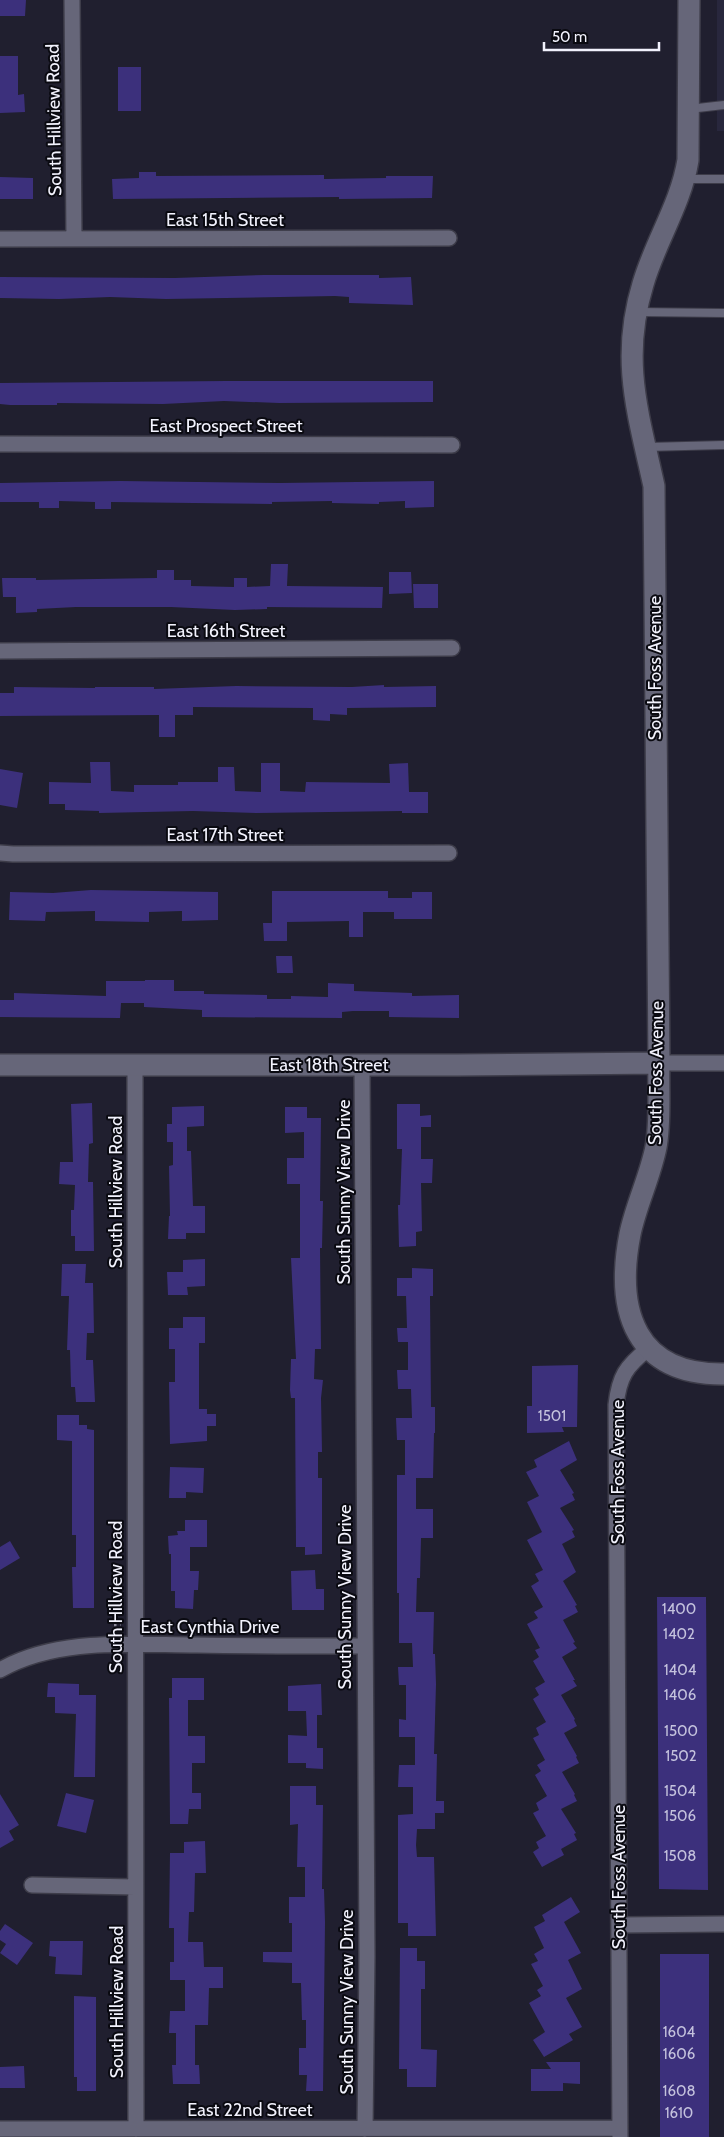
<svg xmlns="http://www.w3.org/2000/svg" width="724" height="2137" viewBox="0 0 724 2137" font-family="Cabin,sans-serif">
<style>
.built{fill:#28273d}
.building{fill:#3c307c}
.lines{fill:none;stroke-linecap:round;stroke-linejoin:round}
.lane-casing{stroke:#3d3c49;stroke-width:10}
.street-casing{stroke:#3d3c49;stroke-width:18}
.secondary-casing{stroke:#3d3c49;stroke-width:24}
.path{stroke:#8c8b99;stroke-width:2.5;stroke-dasharray:2.5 4;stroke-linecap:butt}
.lane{stroke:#666679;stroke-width:8}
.street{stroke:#666679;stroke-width:15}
.secondary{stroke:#666679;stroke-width:21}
.labels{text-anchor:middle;stroke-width:4;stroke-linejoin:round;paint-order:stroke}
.number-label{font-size:15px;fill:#c4c2dd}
.street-label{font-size:18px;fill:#f2f2fd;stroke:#0a0a11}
</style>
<rect width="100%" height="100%" fill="#201f2f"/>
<path class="built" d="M717 0H724V131H717Z"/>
<path class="building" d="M0 0H26L25 16H0Z
M0 56H18V95L24 94 25 112 0 113Z
M118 67H141V111H118Z
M139 172H156V176L324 175V179L386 178V176H433L432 198 339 199V197L113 199 112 179 139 178Z
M0 177 33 178V199H0Z
M264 275H379V278L411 277 413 305 349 303V297L335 296 166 299 110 297 59 299 0 298V277L175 278Z
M227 381H433V402L279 403 224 401 163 404 57 403V405H10L0 404V383Z
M120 481 280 483 434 481V507L405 508V501L379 502V504L332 503V501L272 502V504L111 502V509H95V502L59 501V508H39V502H0V483Z
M271 564H288L287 586 383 587 382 608 267 607V609L235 610 171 607H76L37 609V612L16 613V597H3L2 578H36V580L157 578V570H174V580H191V586L234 587V578H247V587L270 586Z
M389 572H411L412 593 389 594Z
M413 584H438V608H414Z
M384 685V687L436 686V707L347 708V715L330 714V721L313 720V708L193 707V715H175V737H159V715L0 716V693H14V687L95 688V687H154V689L236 686 352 687Z
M90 762H110L111 791 134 792V785H178V782H218V767H234L235 791 261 792V763H280V791L305 792 306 782 390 783 389 764 408 763 409 792H428V813H402V811L257 813 193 811 99 813V811L65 810V804H49V782L91 783Z
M0 769 23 773 17 808 0 805Z
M91 890 218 892V920L182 921V911L149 912V922L95 921V911L46 912 45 921 9 920 10 892 53 893Z
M272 891H388V898H412V892H432V919H394V912H363V937H349V921L287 922V941H264L263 923H272Z
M276 956H292L293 973H277Z
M145 980H174V991H204V994L267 995V999H291V996L328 997V983L354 984V991L412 993V996L459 995V1018L389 1017V1011H353L342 1012V1018L202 1017V1010L144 1007V1003H121L120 1018 0 1017V1000H14V993L106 996V981H145Z
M92 1103 93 1143 89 1144 88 1182H93L94 1251H75V1236H71V1210H74L75 1185 59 1184 60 1162H73L71 1104Z
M397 1104H420V1116L431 1115V1127H421V1159H433L432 1183H421L422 1231 416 1232V1246L399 1247 398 1205H400L402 1149H397Z
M204 1106V1126L187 1127V1151H191L193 1206H205V1233H186V1239H168L169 1216H170L169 1166 173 1165V1142H167V1124H172V1107Z
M285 1107H307V1118H321L320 1201H323L322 1248H320L321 1349H315L314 1379 323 1380 321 1398 322 1452H318V1478H322V1554L305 1555V1547H296L295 1398H291L290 1390 291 1359H296L291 1258H300V1184H287V1158H304V1132L285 1133Z
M205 1259V1286L187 1287 188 1295H168L167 1272H183V1260Z
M62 1264H86L85 1283H93L94 1333H87L86 1360H93L95 1402H76L75 1387H71L70 1350H67L69 1296H61Z
M412 1268 433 1269V1296H430L431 1407H435V1433H434L433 1478H416V1509H433V1538H421L420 1578H417L416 1612H434L433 1654H435L436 1684 434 1754H437L436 1801H444V1813H435V1829H417L416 1845 417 1857H434L436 1936H408V1923H398V1815L413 1814V1787H398L399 1765H415V1737H399V1719L406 1720V1685H399L398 1667H413L412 1643H399V1593H397V1475H405V1440H397L396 1418H412L411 1389H398L397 1370H408V1342H398L397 1328H407L406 1296H397V1278H412Z
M183 1317H205V1343H199V1409H207V1414H216V1426H207V1441L170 1444 169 1382H175V1349H169V1328H183Z
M578 1365 577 1427H562L564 1432 527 1433V1406H532V1366Z
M57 1415H79V1425H87V1429L94 1430V1608H73L72 1567H76V1535H72V1441L57 1440Z
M569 1441 577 1460 560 1470 574 1493 572 1494 575 1500 560 1508 574 1530 572 1531 575 1537 562 1544 576 1572 563 1581 577 1605 575 1606 578 1612 563 1620 575 1642 573 1643 577 1648 562 1657 575 1680H573L577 1686 561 1695 575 1719 574 1720 577 1726 564 1733 577 1756 576 1757 579 1763 562 1772 575 1794 574 1795 577 1801 561 1809 576 1833 574 1834 577 1840 561 1849 564 1855 542 1867 533 1852 539 1848 536 1842 546 1836 533 1813 539 1810 536 1803 547 1796 535 1775 541 1771 537 1765 545 1760 533 1738 539 1735 536 1728 546 1722 533 1699 539 1695 535 1688 545 1682 533 1661 539 1657 535 1650 540 1648 527 1624 538 1618 534 1612 543 1607 531 1586 539 1581 535 1574 543 1570 527 1540 542 1532 527 1502 539 1496 526 1472 537 1467 534 1460Z
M170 1467 204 1468 203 1493 186 1492V1498H169Z
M185 1520H207V1547H190V1571H199L198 1590H194L193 1609 175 1608V1591H171V1554H169L168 1536 178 1535 177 1531H185Z
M10 1541 20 1558 0 1570V1547Z
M315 1570 316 1589H324V1610H292L291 1571Z
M657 1597H706L708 1890 659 1889Z
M172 1678H204V1700H188V1736H205V1763H192V1793H201V1809H189L188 1824H170L169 1698H172Z
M48 1683 79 1684V1695H96L95 1777H74L76 1714 55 1713V1697H47Z
M321 1684 322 1715H317V1748H323V1769L306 1768V1763H288V1735L307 1736 306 1711H288V1686Z
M290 1786H316V1805H323L322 1889H324L325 1922 323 2091H306L307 2075H299V2048H306V2020H302L301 1983H292V1963L263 1962V1952H292V1923H289V1897H305V1867H297L298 1824 290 1825Z
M66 1793 94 1800 86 1833 57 1826Z
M0 1794 19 1825 9 1831 14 1840 0 1848Z
M205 1841 206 1873H195L194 1912H189L188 1942H203L204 1967H223V1988H209L208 2025H195V2065H199L200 2084H173L172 2065H176V2033H169L170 2011H185V1980H170V1962H174V1928H169L170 1853H184V1842Z
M571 1897 580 1912 564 1922 581 1953 568 1960 582 1989 566 1998 582 2027 569 2034 573 2040 544 2057 533 2040 545 2032 529 2003 541 1996 537 1990 543 1986 531 1964 538 1961 534 1954 544 1948 534 1927 545 1921 542 1915Z
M5 1924 33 1943 17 1965 0 1953 6 1944 0 1940V1931Z
M50 1941H83L82 1975 55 1974 56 1957 49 1956Z
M400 1948H417V1961H425V1989H421V2049L437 2050 436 2087H407V2069H399Z
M660 1954H709V2137H660Z
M74 1996 96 1997V2091H77V2077H74Z
M546 2062H580V2084L563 2083V2091H531V2069H551Z
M24 2066 25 2088H0V2067Z"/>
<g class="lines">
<defs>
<path id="lane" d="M689 109 724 105
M685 179H724
M637 312 724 313
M647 447 724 445"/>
<path id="street" d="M72 0 74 239
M0 239 449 238
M0 444 452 445
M0 651 452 648
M0 853 13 854 449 853
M659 1063H724
M135 1065 136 2129
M362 1065 367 1956 365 2129
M0 1670C58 1637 132 1645 197 1645 253 1646 308 1646 364 1646
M32 1885 135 1887
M619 1925 724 1924
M0 2129 620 2128
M620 2137 616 1405C619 1377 626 1366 648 1349"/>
<path id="secondary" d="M689 0 688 160C681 204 655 242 643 284 620 359 638 413 654 486L659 1063C658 1090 661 1120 656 1147 650 1177 636 1205 630 1234 615 1311 635 1375 724 1374
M0 1065H457L659 1063"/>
</defs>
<use href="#lane" class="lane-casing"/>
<use href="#street" class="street-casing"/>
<use href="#secondary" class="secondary-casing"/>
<path class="path" d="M114 1625H121"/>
<use href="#lane" class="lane"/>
<use href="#street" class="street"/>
<use href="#secondary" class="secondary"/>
</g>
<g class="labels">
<g class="number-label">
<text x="552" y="1421">1501</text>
<text x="679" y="1614">1400</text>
<text x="679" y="1639">1402</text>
<text x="680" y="1675">1404</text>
<text x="680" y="1700">1406</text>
<text x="681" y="1736">1500</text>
<text x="681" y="1761">1502</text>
<text x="680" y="1796">1504</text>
<text x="680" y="1821">1506</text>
<text x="680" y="1861">1508</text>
<text x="679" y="2037">1604</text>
<text x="679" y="2059">1606</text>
<text x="679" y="2096">1608</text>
<text x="679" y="2118">1610</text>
</g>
<g class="street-label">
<text transform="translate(54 120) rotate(-91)" y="6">South Hillview Road</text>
<text x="225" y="226">East 15th Street</text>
<text x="226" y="432">East Prospect Street</text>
<text x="226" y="637">East 16th Street</text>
<text transform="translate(655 668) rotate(-90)" y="6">South Foss Avenue</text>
<text x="225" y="841">East 17th Street</text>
<text x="329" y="1071">East 18th Street</text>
<text transform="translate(656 1073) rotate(-89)" y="6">South Foss Avenue</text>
<text transform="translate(116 1192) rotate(-90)" y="6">South Hillview Road</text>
<text transform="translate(344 1192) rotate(-90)" y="6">South Sunny View Drive</text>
<text transform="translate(618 1472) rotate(-90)" y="6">South Foss Avenue</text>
<text transform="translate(116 1597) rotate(-90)" y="6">South Hillview Road</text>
<text transform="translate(345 1597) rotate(-90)" y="6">South Sunny View Drive</text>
<text x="210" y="1633">East Cynthia Drive</text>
<text transform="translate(619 1877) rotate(-90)" y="6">South Foss Avenue</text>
<text transform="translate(117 2002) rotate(-90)" y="6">South Hillview Road</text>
<text transform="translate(347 2002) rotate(-90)" y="6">South Sunny View Drive</text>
<text x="250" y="2116">East 22nd Street</text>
</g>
</g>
<path d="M544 42v8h115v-8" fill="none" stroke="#f2f2fd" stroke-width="2.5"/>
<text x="552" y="42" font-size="15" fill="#f2f2fd" stroke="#0a0a11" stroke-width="4" paint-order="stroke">50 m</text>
</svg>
